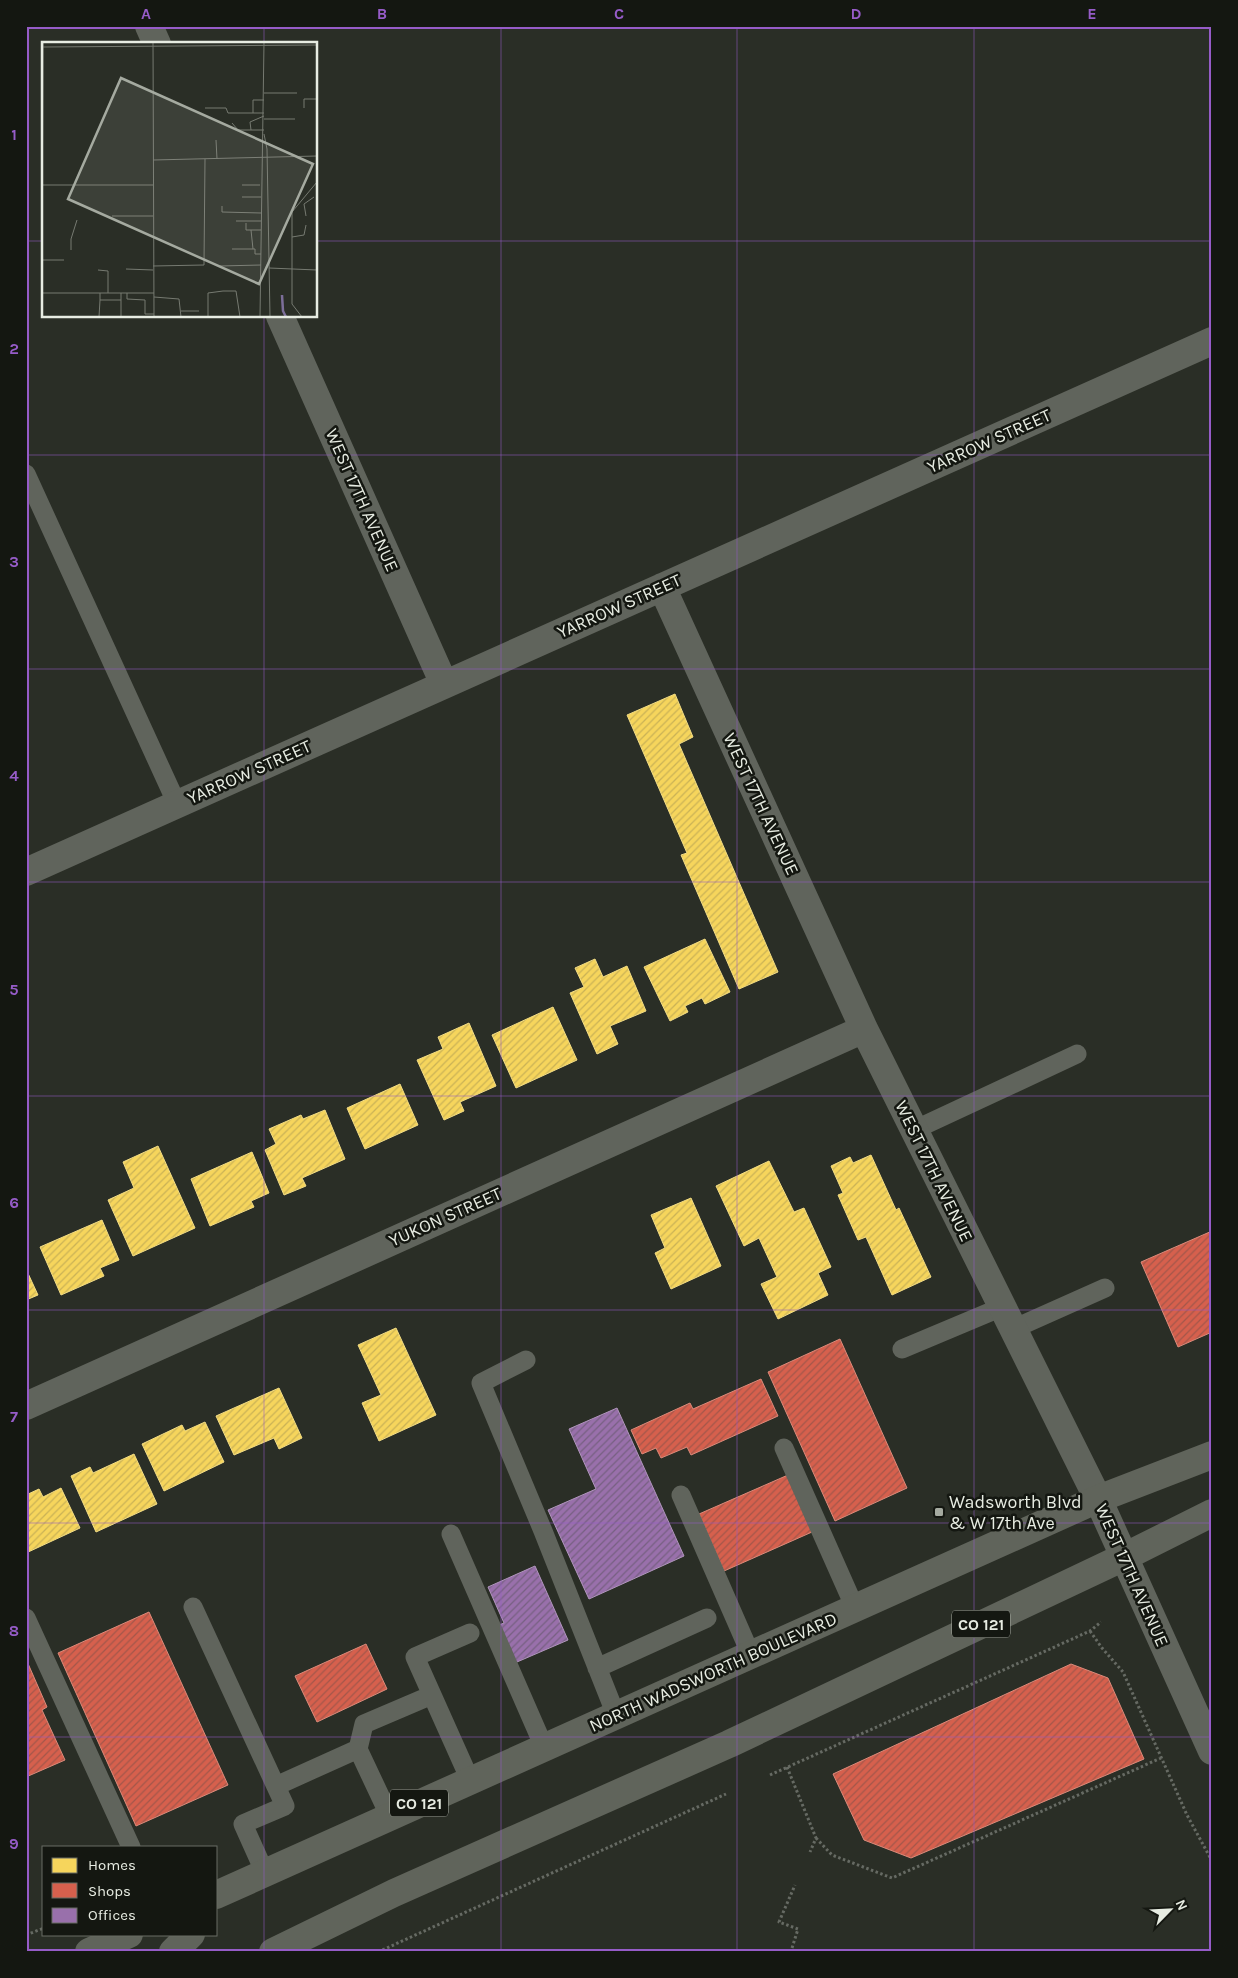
<svg xmlns="http://www.w3.org/2000/svg" width="1238" height="1978" viewBox="0 0 1238 1978" font-family="Karla,sans-serif">
<style>
.homes{fill:url(#homes-hatch);stroke:#f2dc84}
.shops{fill:url(#shops-hatch);stroke:#db8a7a}
.offices{fill:url(#offices-hatch);stroke:#b095bc}
.lines{fill:none;stroke-linecap:round;stroke-linejoin:round}
.path{stroke:#666a63;stroke-width:3;stroke-dasharray:2.5 2.5;stroke-linecap:butt}
.lane{stroke:#60645c;stroke-width:19}
.street{stroke:#60645c;stroke-width:28}
.primary{stroke:#60645b;stroke-width:28}
.grid{fill:none;stroke:#965cc8;stroke-width:1;stroke-opacity:0.55}
.poi-dot{fill:#a5aaa0;stroke:#141711;stroke-width:2}
.labels{text-anchor:middle;stroke-width:5;stroke-linejoin:round;paint-order:stroke}
.shield{fill:#141711;stroke:#a8aca3;stroke-width:1}
.shield-label{font-size:16px;font-weight:bold;fill:#e7ece2}
.street-label{font-size:18px;fill:#e7ece2;stroke:#141711}
.poi-label{font-size:18px;fill:#e7ece2;stroke:#141711;text-anchor:start}
.inset-river{fill:none;stroke:#7c6e99;stroke-width:2.5}
.inset-road{fill:none;stroke:#767a71;stroke-width:1}
.view{fill:#a5aaa0;fill-opacity:0.15;stroke:#a5aaa0;stroke-width:2.5}
.inset-edge{fill:none;stroke:#e7ece2;stroke-width:2.5}
.neatline{fill:none;stroke:#965cc8;stroke-width:2}
.grid-label{font-size:16px;text-anchor:middle;font-weight:bold;fill:#965cc8}
</style>
<defs>
<pattern id="homes-hatch" width="6" height="6" patternUnits="userSpaceOnUse" patternTransform="scale(1.25)"><rect width="6" height="6" fill="#f6d55c"/><path d="M-1 1l2-2M0 6l6-6M5 7l2-2" fill="none" stroke="#cab256"/></pattern>
<pattern id="shops-hatch" width="6" height="6" patternUnits="userSpaceOnUse" patternTransform="scale(1.25)"><rect width="6" height="6" fill="#d6604d"/><path d="M-1 1l2-2M0 6l6-6M5 7l2-2" fill="none" stroke="#a3574a"/></pattern>
<pattern id="offices-hatch" width="6" height="6" patternUnits="userSpaceOnUse" patternTransform="scale(1.25)"><rect width="6" height="6" fill="#9970ab"/><path d="M-1 1l2-2M0 6l6-6M5 7l2-2" fill="none" stroke="#776082"/></pattern>
</defs>
<rect width="100%" height="100%" fill="#2a2e26"/>
<path class="homes" d="M675 694 693 737 679 744 778 972 739 989 681 855 687 853 627 715Z
M705 939 730 992 705 1004 702 998 685 1006 688 1012 670 1021 644 967Z
M595 959 603 977 627 966 646 1011 610 1026 618 1044 597 1054 570 993 584 987 575 968Z
M553 1007 577 1060 516 1088 492 1035Z
M469 1023 496 1086 460 1102 464 1111 444 1120 417 1060 443 1049 438 1037Z
M400 1084 418 1125 365 1149 347 1108Z
M325 1110 345 1159 302 1178 306 1186 284 1195 265 1150 276 1144 269 1129 301 1115 303 1119Z
M158 1146 195 1228 133 1256 108 1200 134 1188 123 1162Z
M252 1152 269 1193 251 1201 254 1207 210 1226 191 1179Z
M871 1155 896 1210 899 1208 931 1277 892 1295 866 1237 858 1240 838 1195 843 1193 831 1166 850 1157 853 1163Z
M769 1161 794 1212 804 1208 831 1267 818 1273 828 1295 778 1319 761 1284 777 1277 759 1238 744 1246 716 1186Z
M691 1198 721 1266 671 1289 655 1253 665 1248 651 1215Z
M102 1220 119 1260 100 1268 104 1276 61 1295 40 1247Z
M26 1269 38 1295 26 1300Z
M396 1328 436 1415 379 1441 362 1403 381 1395 358 1345Z
M279 1388 302 1438 279 1449 274 1438 234 1455 216 1416Z
M205 1422 224 1462 164 1491 142 1444 182 1425 185 1431Z
M134 1454 157 1504 96 1532 71 1476 90 1467 93 1473Z
M61 1488 80 1528 26 1553V1495L39 1489 43 1497Z"/>
<path class="shops" d="M1212 1231V1332L1178 1347 1141 1262Z
M840 1339 907 1488 835 1521 768 1372Z
M761 1379 778 1416 691 1455 687 1447 661 1458 656 1448 642 1454 631 1430 690 1403 693 1409Z
M788 1475 812 1532 724 1571 699 1514Z
M149 1612 228 1785 136 1826 58 1653Z
M366 1644 387 1689 317 1722 295 1676Z
M26 1659 47 1707 42 1710 65 1760 26 1777Z
M1071 1664 1108 1678 1144 1759 911 1858 864 1840 833 1774Z"/>
<path class="offices" d="M617 1408 684 1556 589 1599 548 1510 596 1489 569 1429Z
M535 1566 568 1640 510 1665 494 1627 504 1623 488 1587Z"/>
<g class="lines">
<path class="path" d="M1090 1631 1102 1648 1123 1672 1187 1815 1212 1861
M787 1767 816 1838 810 1852
M770 1775 1090 1631 1101 1622
M816 1838 832 1855 892 1878 1161 1758
M26 1935 44 1928
M792 1948 798 1929 779 1922 795 1885
M378 1952 726 1794"/>
<path class="lane" d="M26 474 177 804
M914 1130 1077 1054
M1013 1329 1105 1288
M902 1349 1002 1307
M526 1360 481 1383 543 1531 616 1715
M784 1448 855 1608
M681 1495 751 1655
M451 1534 544 1747
M193 1607 285 1806 243 1824 265 1873
M26 1618 131 1847
M470 1633 415 1657 470 1780
M597 1668 707 1618
M358 1749 390 1817
M276 1786 358 1749 364 1724 432 1695"/>
<path class="street" d="M149 26 157 44
M280 316 444 684
M662 587 864 1029 1098 1499 1212 1751
M26 872 1212 341
M26 1406 864 1029"/>
<path class="primary" d="M216 1895 1098 1499 1212 1455
M89 1952 129 1934
M173 1952 191 1934
M273 1952 394 1893 729 1744 1124 1557 1212 1513"/>
</g>
<path class="grid" d="M264 26V44M501 26V1952M737 26V1952M974 26V1952M26 241H44M316 241H1212M264 316V1952M26 455H1212M26 669H1212M26 882H1212M26 1096H1212M26 1310H1212M26 1523H1212M26 1737H1212"/>
<rect class="poi-dot" x="934" y="1507" width="10" height="10" rx="2.5"/>
<g class="labels">
<g class="shield">
<rect x="952" y="1610.5" width="58" height="27" rx="4"/>
<rect x="390" y="1789.5" width="58" height="27" rx="4"/>
</g>
<g class="shield-label">
<text x="981" y="1630">CO 121</text>
<text x="419" y="1809">CO 121</text>
</g>
<g class="street-label">
<text transform="translate(989 441) rotate(-24)" y="6">YARROW STREET</text>
<text transform="translate(362 500) rotate(66)" y="6">WEST 17TH AVENUE</text>
<text transform="translate(619 606) rotate(-24)" y="6">YARROW STREET</text>
<text transform="translate(249 772) rotate(-24)" y="6">YARROW STREET</text>
<text transform="translate(761 804) rotate(65)" y="6">WEST 17TH AVENUE</text>
<text transform="translate(934 1171) rotate(64)" y="6">WEST 17TH AVENUE</text>
<text transform="translate(445 1217) rotate(-24)" y="6">YUKON STREET</text>
<text transform="translate(1132 1575) rotate(66)" y="6">WEST 17TH AVENUE</text>
<text transform="translate(713 1672) rotate(-24)" y="6">NORTH WADSWORTH BOULEVARD</text>
</g>
<g class="poi-label">
<text x="949" y="1508">Wadsworth Blvd<tspan x="949" dy="21">&amp; W 17th Ave</tspan></text>
</g>
</g>
<g transform="translate(42 42)">
<rect width="275" height="275" fill="#2a2e26"/>
<path class="inset-river" d="M240 253 241 269 244 275"/>
<path class="inset-road" d="M111 0 112 275M1 5 275 3M222 51H255M222 58H211V71H222M163 66H184L186 71H211M262 66V57H275M222 74 208 80 209 88H222M222 77H253M190 81 196 88H209M222 92 225 107 228 275M174 98 175 117M111 118 275 114M0 143H111M200 143H218M200 155H219M180 164V170L219 171M70 174H111M264 174 262 162 272 155M194 179H219M204 181V188H219M209 188 211 207M250 195 262 193 264 183M190 207H213V212H219M29 208V197L35 178M0 211 1 0M0 218H22M111 224 162 223 163 117M178 224 219 223M227 226 275 228M84 227 111 228M56 228 66 229V251M0 251H112M58 251V258H79V251M85 251V257L103 258V272H112M112 255 137 257 139 275M79 258V275M139 269H157M57 275 58 258M166 275V251L181 249H194L198 275M218 275 222 0M260 275 250 262V170L275 140"/>
<path class="view" d="M79 36 271 122 217 242 26 157Z"/>
<rect width="275" height="275" class="inset-edge"/>
</g>
<rect width="1238" height="1978" fill="none" stroke="#141711" stroke-width="55"/>
<rect x="42" y="1846" width="175" height="90" fill="#141711" stroke="#686c65"/>
<rect x="52" y="1858" width="25" height="15" fill="#f6d55c" stroke="#686c65"/>
<text x="88" y="1870" font-size="15" fill="#e7ece2">Homes</text>
<rect x="52" y="1883" width="25" height="15" fill="#d6604d" stroke="#686c65"/>
<text x="88" y="1896" font-size="15" fill="#e7ece2">Shops</text>
<rect x="52" y="1908" width="25" height="15" fill="#9970ab" stroke="#686c65"/>
<text x="88" y="1920" font-size="15" fill="#e7ece2">Offices</text>
<g transform="translate(1170 1910) rotate(66)" stroke="#141711" stroke-width="4" paint-order="stroke">
<path d="M0-4L9 19L0 12L-9 19Z" fill="#e7ece2"/>
<text y="-8" font-size="14" font-weight="bold" text-anchor="middle" fill="#e7ece2">N</text>
</g>
<rect x="28" y="28" width="1182" height="1922" class="neatline"/>
<g class="grid-label">
<text x="146" y="19">A</text>
<text x="382" y="19">B</text>
<text x="619" y="19">C</text>
<text x="856" y="19">D</text>
<text x="1092" y="19">E</text>
<text x="14" y="140">1</text>
<text x="14" y="354">2</text>
<text x="14" y="567">3</text>
<text x="14" y="781">4</text>
<text x="14" y="995">5</text>
<text x="14" y="1208">6</text>
<text x="14" y="1422">7</text>
<text x="14" y="1636">8</text>
<text x="14" y="1849">9</text>
</g>
</svg>
